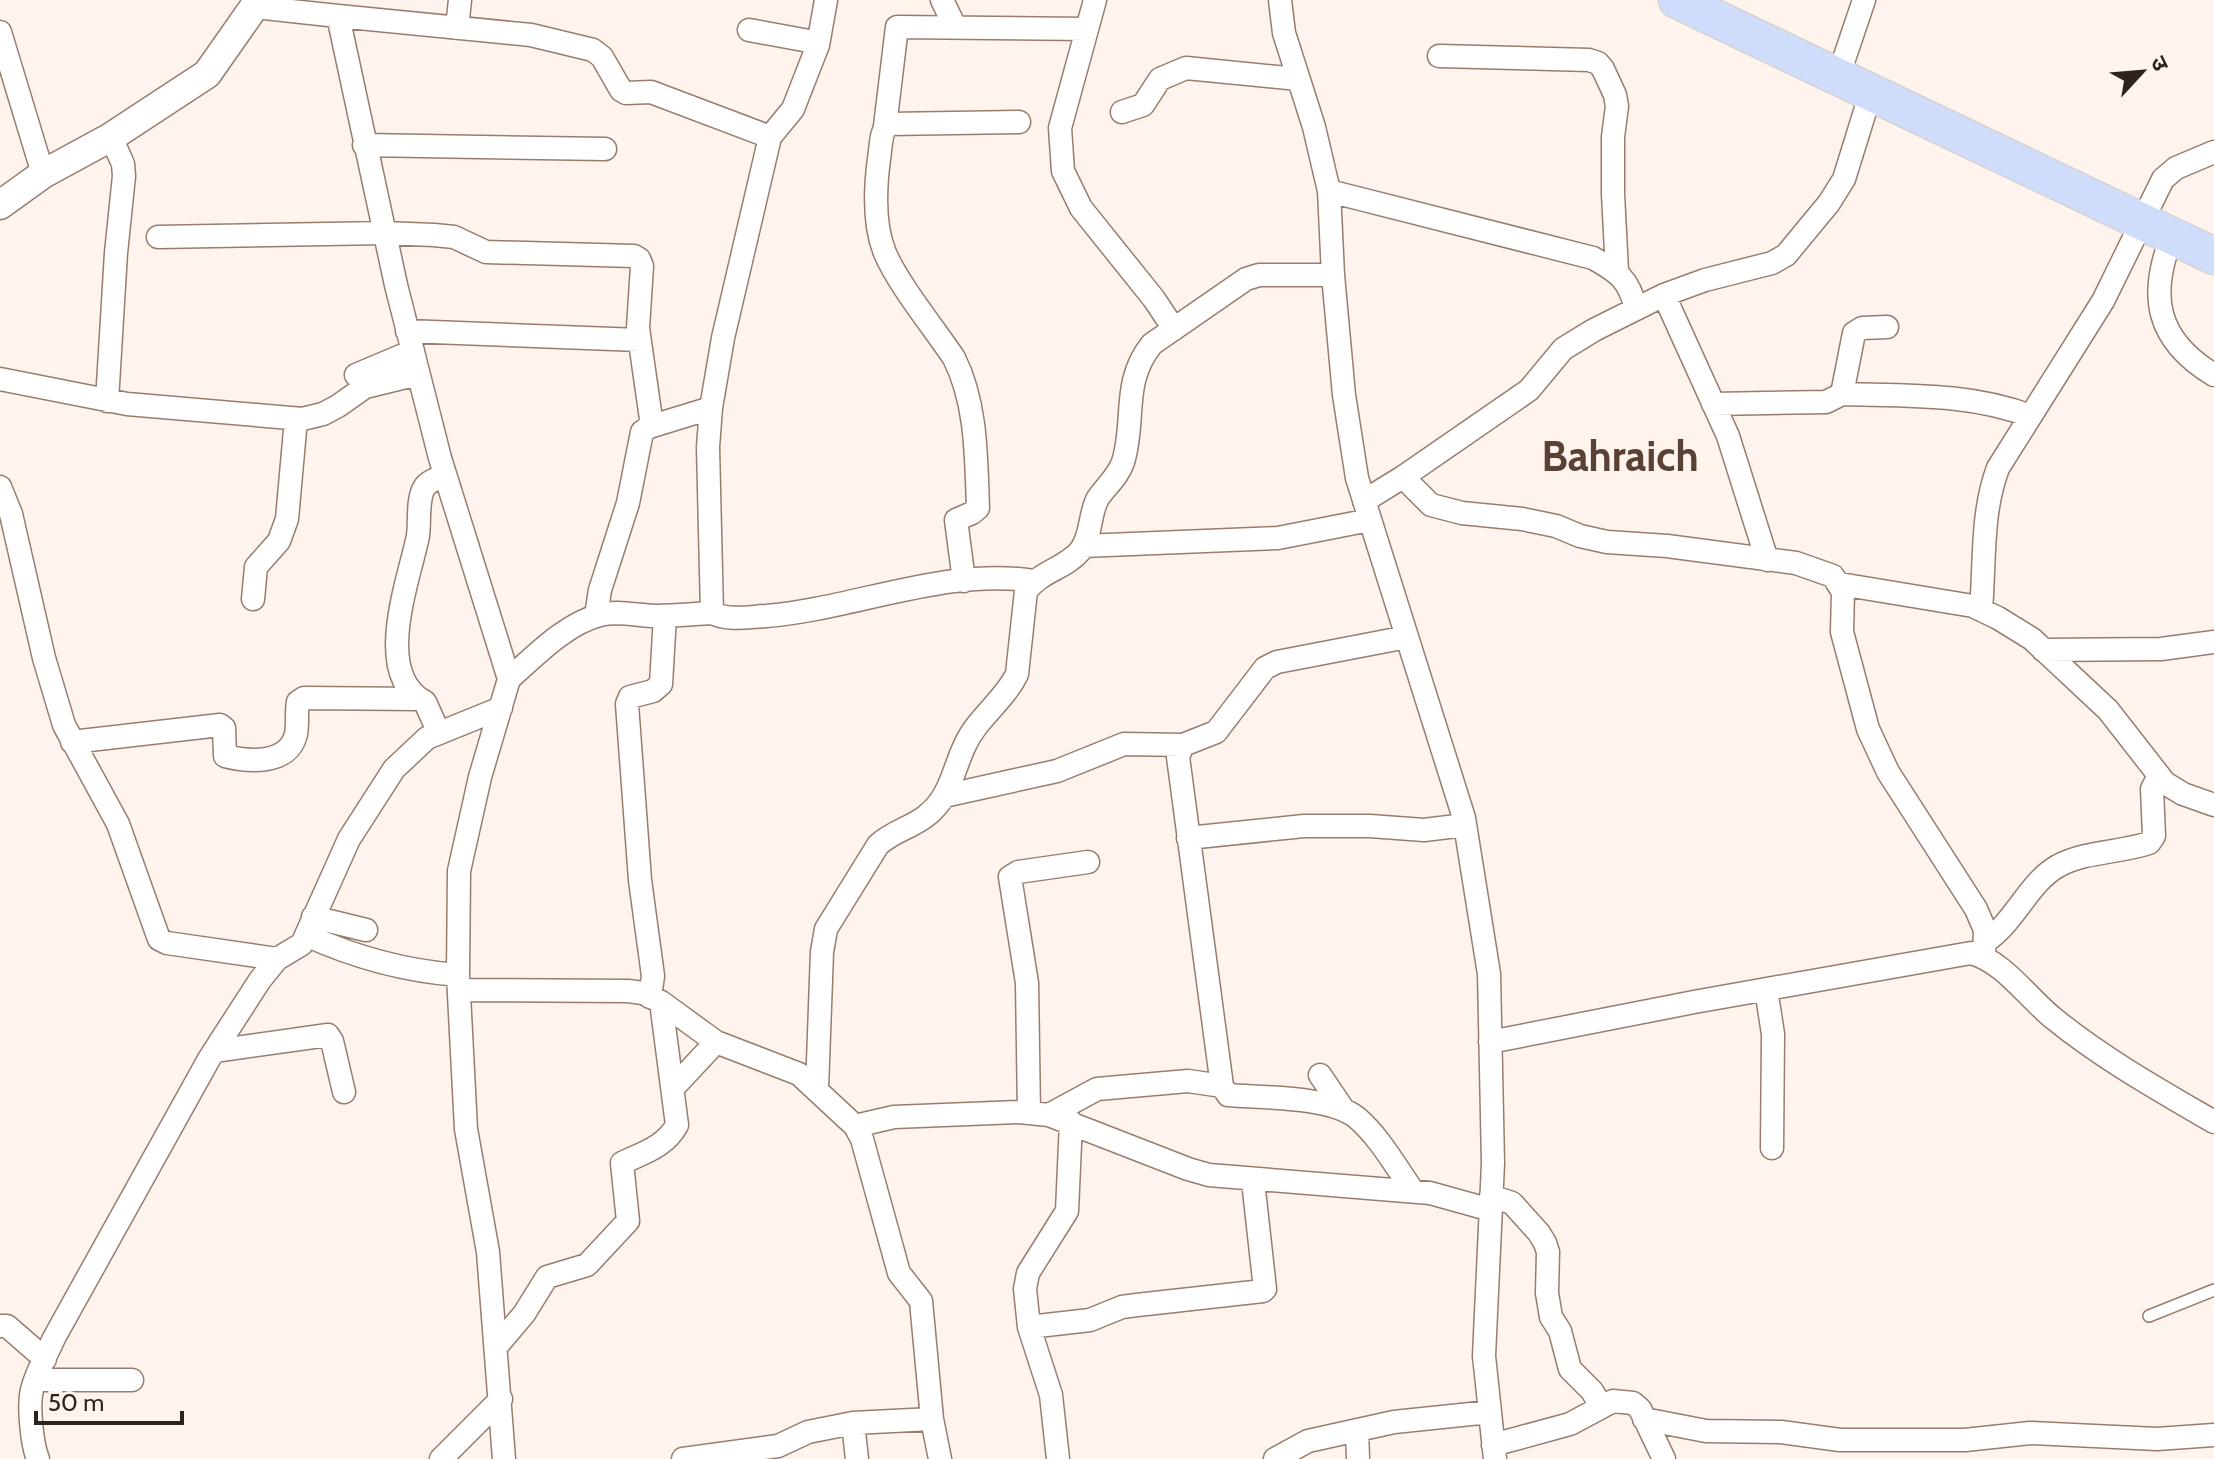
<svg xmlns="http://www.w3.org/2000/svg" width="2214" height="1459" viewBox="0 0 2214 1459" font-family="Cabin,'Noto Sans Devanagari',sans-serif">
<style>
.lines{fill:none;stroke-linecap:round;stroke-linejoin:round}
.service-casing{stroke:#977d6f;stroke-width:14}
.minor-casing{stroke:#977d6f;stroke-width:25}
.tertiary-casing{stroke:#977d6f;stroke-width:31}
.primary-casing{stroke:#d5d3d2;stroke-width:39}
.service{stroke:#fff;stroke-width:11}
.minor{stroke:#fff;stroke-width:22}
.tertiary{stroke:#fff;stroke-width:28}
.primary{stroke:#d0ddfa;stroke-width:36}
.labels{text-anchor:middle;stroke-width:8;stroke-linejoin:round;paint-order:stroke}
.town-label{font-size:42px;font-weight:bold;fill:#594135;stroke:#fff3ed}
</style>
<rect width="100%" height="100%" fill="#fff3ed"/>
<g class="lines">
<defs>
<path id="service" d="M2149 1316 2214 1290"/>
<path id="minor" d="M942 0 955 27
M1095 0 1060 128 1063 171 1081 208 1154 299 1174 329
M1280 0 1284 33 1314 127 1329 191 1333 275 1344 395 1357 478 1464 818 1489 974 1493 1163 1484 1356 1495 1459
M254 7 338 16 396 285 440 458 509 679 480 777 459 871 458 975 466 1129 488 1252 504 1459
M338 16 531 35 593 50 602 57 621 90 626 93 651 92 770 137 723 338 711 408 708 447 712 613C693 614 674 616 656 616 638 616 618 610 600 615 565 624 535 656 509 679
M457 28 460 0
M749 30 809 41 818 45 793 109 770 137
M0 32 43 174
M818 45 826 0
M1439 56 1589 60 1598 63 1603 69 1615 95 1617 106 1613 137V194L1617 271
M1838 77 1864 0
M1122 112 1143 105 1160 79 1186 68 1298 79
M885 126 897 27 1086 29
M364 145 605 149
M1329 191 1593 258C1618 272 1629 279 1636 309
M2172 236C2148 296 2156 340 2214 375
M158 237 384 233 434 235 454 237 486 252 634 256 639 259 642 266 638 328 652 426
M1664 295 1728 436 1767 560
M407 331 639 340
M356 375 413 351
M0 379 127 404 302 419 323 414 338 406 365 387 418 374
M1842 394C1905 396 1971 393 2030 416
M107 401 116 253 124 176 123 164 111 137
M1713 404 1826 402 1842 394 1854 333 1862 328 1887 327
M1403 477 1431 505 1462 513 1522 519 1556 526 1580 536 1607 542 1667 546 1796 563 1833 576 1843 592 1842 632 1868 729 1888 772 1976 909 1985 930 1984 957
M0 487 11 514 44 658 64 725 118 824 159 939 167 943 277 959
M1364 501 1403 477 1529 390 1563 349 1594 330 1664 295 1705 280 1772 263 1786 255 1829 203 1844 179 1871 92
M1083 546 1278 538 1370 520
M964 581 956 520 972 513 978 508C976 457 977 404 954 358 934 328 898 284 885 253 873 224 875 189 879 159 881 148 880 132 888 124L1019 122
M1840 584 1973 606 1998 618 2032 639 2108 710 2165 783 2183 794 2214 805
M253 599 256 567 279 541 287 519 296 419
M1981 610C1985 563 1981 513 1998 468L2103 301 2163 179 2176 168 2214 152
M712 613C729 621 747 617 766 616 853 609 947 567 1034 581
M596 616 600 590 628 503 642 432 649 427 711 408
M1407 637 1277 662 1265 668 1216 732 1183 745 1178 757 1222 1086 1228 1095C1263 1098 1328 1096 1356 1117 1379 1136 1396 1167 1413 1191
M2043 650 2161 649 2214 642
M439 733 425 702C372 675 409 580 418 536 420 522 417 500 424 488 428 481 439 478 445 475
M72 742 220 725 224 728 225 756C249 762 289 765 296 734 298 724 296 712 298 702L304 698 420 699
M944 796 1057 771 1124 744 1183 745
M1188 838 1304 826H1370L1424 830 1465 825
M313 917 366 930
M306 935C354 957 405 971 458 975
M1985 942C2016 921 2028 883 2058 866 2086 851 2119 853 2149 843L2154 836 2152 789 2159 776
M1766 989 1773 1034 1772 1148
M459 990 628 991 643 993 661 1002 716 1042 799 1074 855 1126 862 1139 899 1273 921 1301 932 1419 940 1459
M650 997 653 976 640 880 627 704 630 697 653 691 661 684 665 616
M1490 1042 1694 1002 1971 953C2003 961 2027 997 2053 1018 2102 1058 2159 1090 2214 1122
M214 1051 328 1035 332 1041 344 1092
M1320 1075 1343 1109
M673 1088 716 1042
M817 1089 822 952 826 929 878 845C893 831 911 828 926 816 950 798 953 770 965 745 977 718 1004 701 1017 674L1026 591C1041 571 1066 568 1080 551 1092 536 1089 514 1098 498 1106 486 1118 477 1123 462 1136 421 1121 382 1152 344L1246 279 1259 275H1333
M1029 1113 1027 983 1010 877 1018 872 1088 862
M1049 1115 1097 1089 1188 1081 1222 1086
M855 1126 894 1117 1019 1112 1049 1115 1188 1169 1209 1175 1430 1193 1491 1210
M1491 1196 1512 1203 1539 1233 1545 1243 1548 1252 1547 1293 1551 1317 1560 1331 1570 1369 1592 1391 1601 1406
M0 1326H7L45 1359
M1029 1327 1090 1320 1122 1307 1137 1305 1263 1291 1265 1289 1253 1181
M496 1347 524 1314 547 1277 587 1265 628 1221 622 1163C643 1153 665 1147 677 1125L661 1002
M36 1380H132
M1644 1419 1706 1431 1781 1432 1840 1440H1965L2030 1433 2157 1439 2214 1435
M853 1423 857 1459
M1357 1430 1358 1459
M1493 1445 1570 1424 1613 1401 1633 1403 1640 1409 1664 1459
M38 1459C32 1445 28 1406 32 1390 36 1373 47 1354 54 1338L209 1059 260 980 277 959 302 944 349 839 394 769 427 738 501 708
M441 1459 501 1399
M683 1459 778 1446 808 1432 853 1423 932 1419
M1058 1459 1051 1395 1029 1327 1025 1289 1028 1273 1067 1211 1071 1122
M1275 1459 1308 1441 1394 1422 1490 1412"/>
<path id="tertiary" d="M0 205 43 174 111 137 207 74 254 7 256 0"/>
<path id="primary" d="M1677 0 2214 256"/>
</defs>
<use href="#service" class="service-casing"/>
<use href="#minor" class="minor-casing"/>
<use href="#tertiary" class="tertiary-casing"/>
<use href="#primary" class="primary-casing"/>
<use href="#service" class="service"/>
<use href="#minor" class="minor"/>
<use href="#tertiary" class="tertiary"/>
<use href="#primary" class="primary"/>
</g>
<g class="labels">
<g class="town-label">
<text x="1620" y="471">Bahraich</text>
</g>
</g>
<g transform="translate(2142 72) rotate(64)" stroke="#fff3ed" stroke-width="6" paint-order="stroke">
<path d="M0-6L14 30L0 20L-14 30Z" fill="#2d231d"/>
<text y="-12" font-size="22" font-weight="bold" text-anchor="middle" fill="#2d231d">उ</text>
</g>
<path d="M36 1411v12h146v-12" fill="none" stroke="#2d231d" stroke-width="4"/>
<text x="48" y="1411" font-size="24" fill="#2d231d" stroke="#fff3ed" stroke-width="6" paint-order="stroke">50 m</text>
</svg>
